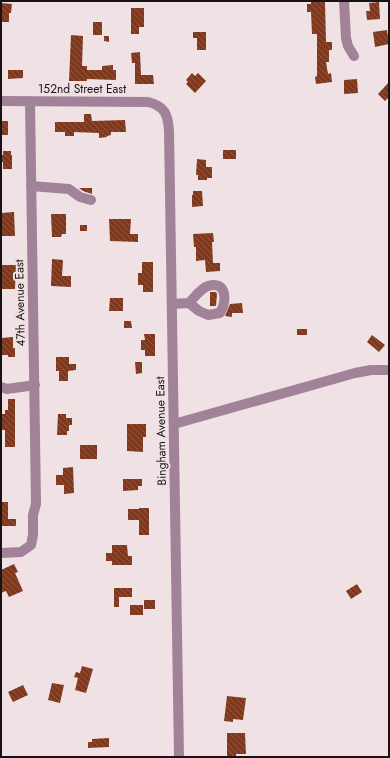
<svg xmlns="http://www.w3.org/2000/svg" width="390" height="758" viewBox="0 0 390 758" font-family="Jost,sans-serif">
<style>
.building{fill:url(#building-back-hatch)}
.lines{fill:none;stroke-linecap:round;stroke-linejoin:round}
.minor{stroke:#a18299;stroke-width:10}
.labels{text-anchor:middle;stroke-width:4;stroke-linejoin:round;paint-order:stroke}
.street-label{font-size:12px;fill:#181314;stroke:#f0e2e4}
</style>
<defs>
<pattern id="building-back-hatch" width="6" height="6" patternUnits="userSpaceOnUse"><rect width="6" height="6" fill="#82371a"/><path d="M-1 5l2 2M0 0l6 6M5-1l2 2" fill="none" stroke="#905742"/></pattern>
</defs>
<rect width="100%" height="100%" fill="#f0e2e4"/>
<path class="building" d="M311 1H322V2H325L326 42H332V50H329V62H326L328 74 331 73 332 82 316 84 315 77 317 76V34H312L311 12H307V4H311Z
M379 2 380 19 367 20 366 11H370L369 3Z
M1 3 12 4 11 13H9V22H1Z
M131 8H144V27H139V34H131Z
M93 22H102V35H93Z
M387 30 389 44 375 47 373 32Z
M193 32H206V50H197V38H193Z
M71 35 83 36 82 66H87V70H102V66L113 65V70H116V80L87 79V81H69Z
M104 36H109V42L104 41Z
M140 52 141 75H153L154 84H135V63H132L131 53Z
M8 70H23V78L8 79Z
M192 73 195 76 198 73 206 81 195 93 186 84 188 82 186 80Z
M357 79 358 93 344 94V80Z
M389 82V97L385 101 378 94Z
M84 114H91L92 121 125 120 126 132H111V135L107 136V137L99 138V133L74 132V136H65V132H55V122H84Z
M1 121H8V135H1Z
M223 150H236V159H223Z
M3 151H11V155H12V169H3V162H1V155H3Z
M197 159 206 160V167H212V178H207V180H198V175H196Z
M79 188H92V194L83 191Z
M193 191H202L203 206 192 207V195H193Z
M14 212 15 236H1V213Z
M51 214H66V234H62L61 237H52Z
M109 219H131L130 234H138V242L110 241Z
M80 225H87V231H80Z
M213 233 214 242H212L213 263H220V271L206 272 205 260 196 261V247H194L193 234Z
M52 259 63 260 62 276H71V287L51 286Z
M142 262H153V292H143V285H138V273H142Z
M1 265H16L15 289H1Z
M210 292H216L217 294 216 306H210Z
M110 298H123V311H109Z
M242 303 243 313H232V317L225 316 230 304Z
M124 321H131L132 328H124Z
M297 329H307V335H297Z
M144 334H155V356H145V350H141V340H145Z
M372 335 385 345 379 352 367 342Z
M13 337V348H15V357H8V355H1V338Z
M56 357H69V364H76V370L68 371V381H59V371H56Z
M135 362H142V373L136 374Z
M8 399H15V447H5V430H1V414H5V410H8Z
M58 414H66V418H72V425H69V431H67V435H57Z
M127 424H146V437H143V452L127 451Z
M80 445H97V459H80Z
M73 467 74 493 64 494V485H56V475H63V468Z
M123 479H142V486H138V490L123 491Z
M1 502H8V519H16V526H1Z
M139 508H149V535H139V520H128V509H139Z
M112 545H127L128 556H132V565H112V561H106V553H112Z
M14 564 18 572 15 573 23 591 9 597 6 591 1 593V570Z
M357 584 362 592 351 599 346 591Z
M114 588H132V597H119V607H114Z
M144 600H155V609H144Z
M130 605H143V615H130Z
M82 666 93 669 86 693 75 690 78 678 74 677 76 672 80 673Z
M52 683 64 685 60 703 48 700Z
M23 685 28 695 13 702 8 692Z
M227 696 246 698 243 720 233 719V722L224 721Z
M227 733H245L246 754H236V757H227Z
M109 738V747L88 748V742H92V739Z"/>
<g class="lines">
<path class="minor" d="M344 1 346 38 348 46 354 56
M1 101 148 102C165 106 168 115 169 131L179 757
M31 186 69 189 80 197 91 200
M172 304 189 303 199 311 208 315 220 313C227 301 227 280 208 286 200 289 194 298 189 303
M1 387 7 389 35 385
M174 424 355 373 371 370H389
M1 553 21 552 31 545 33 535V515L36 504 30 101"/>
</g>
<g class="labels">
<g class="street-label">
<text x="82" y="93">152nd Street East</text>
<text transform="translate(20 303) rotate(-91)" y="4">47th Avenue East</text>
<text transform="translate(161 431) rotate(-91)" y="4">Bingham Avenue East</text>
</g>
</g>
<rect width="390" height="758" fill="none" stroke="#181314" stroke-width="4"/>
</svg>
